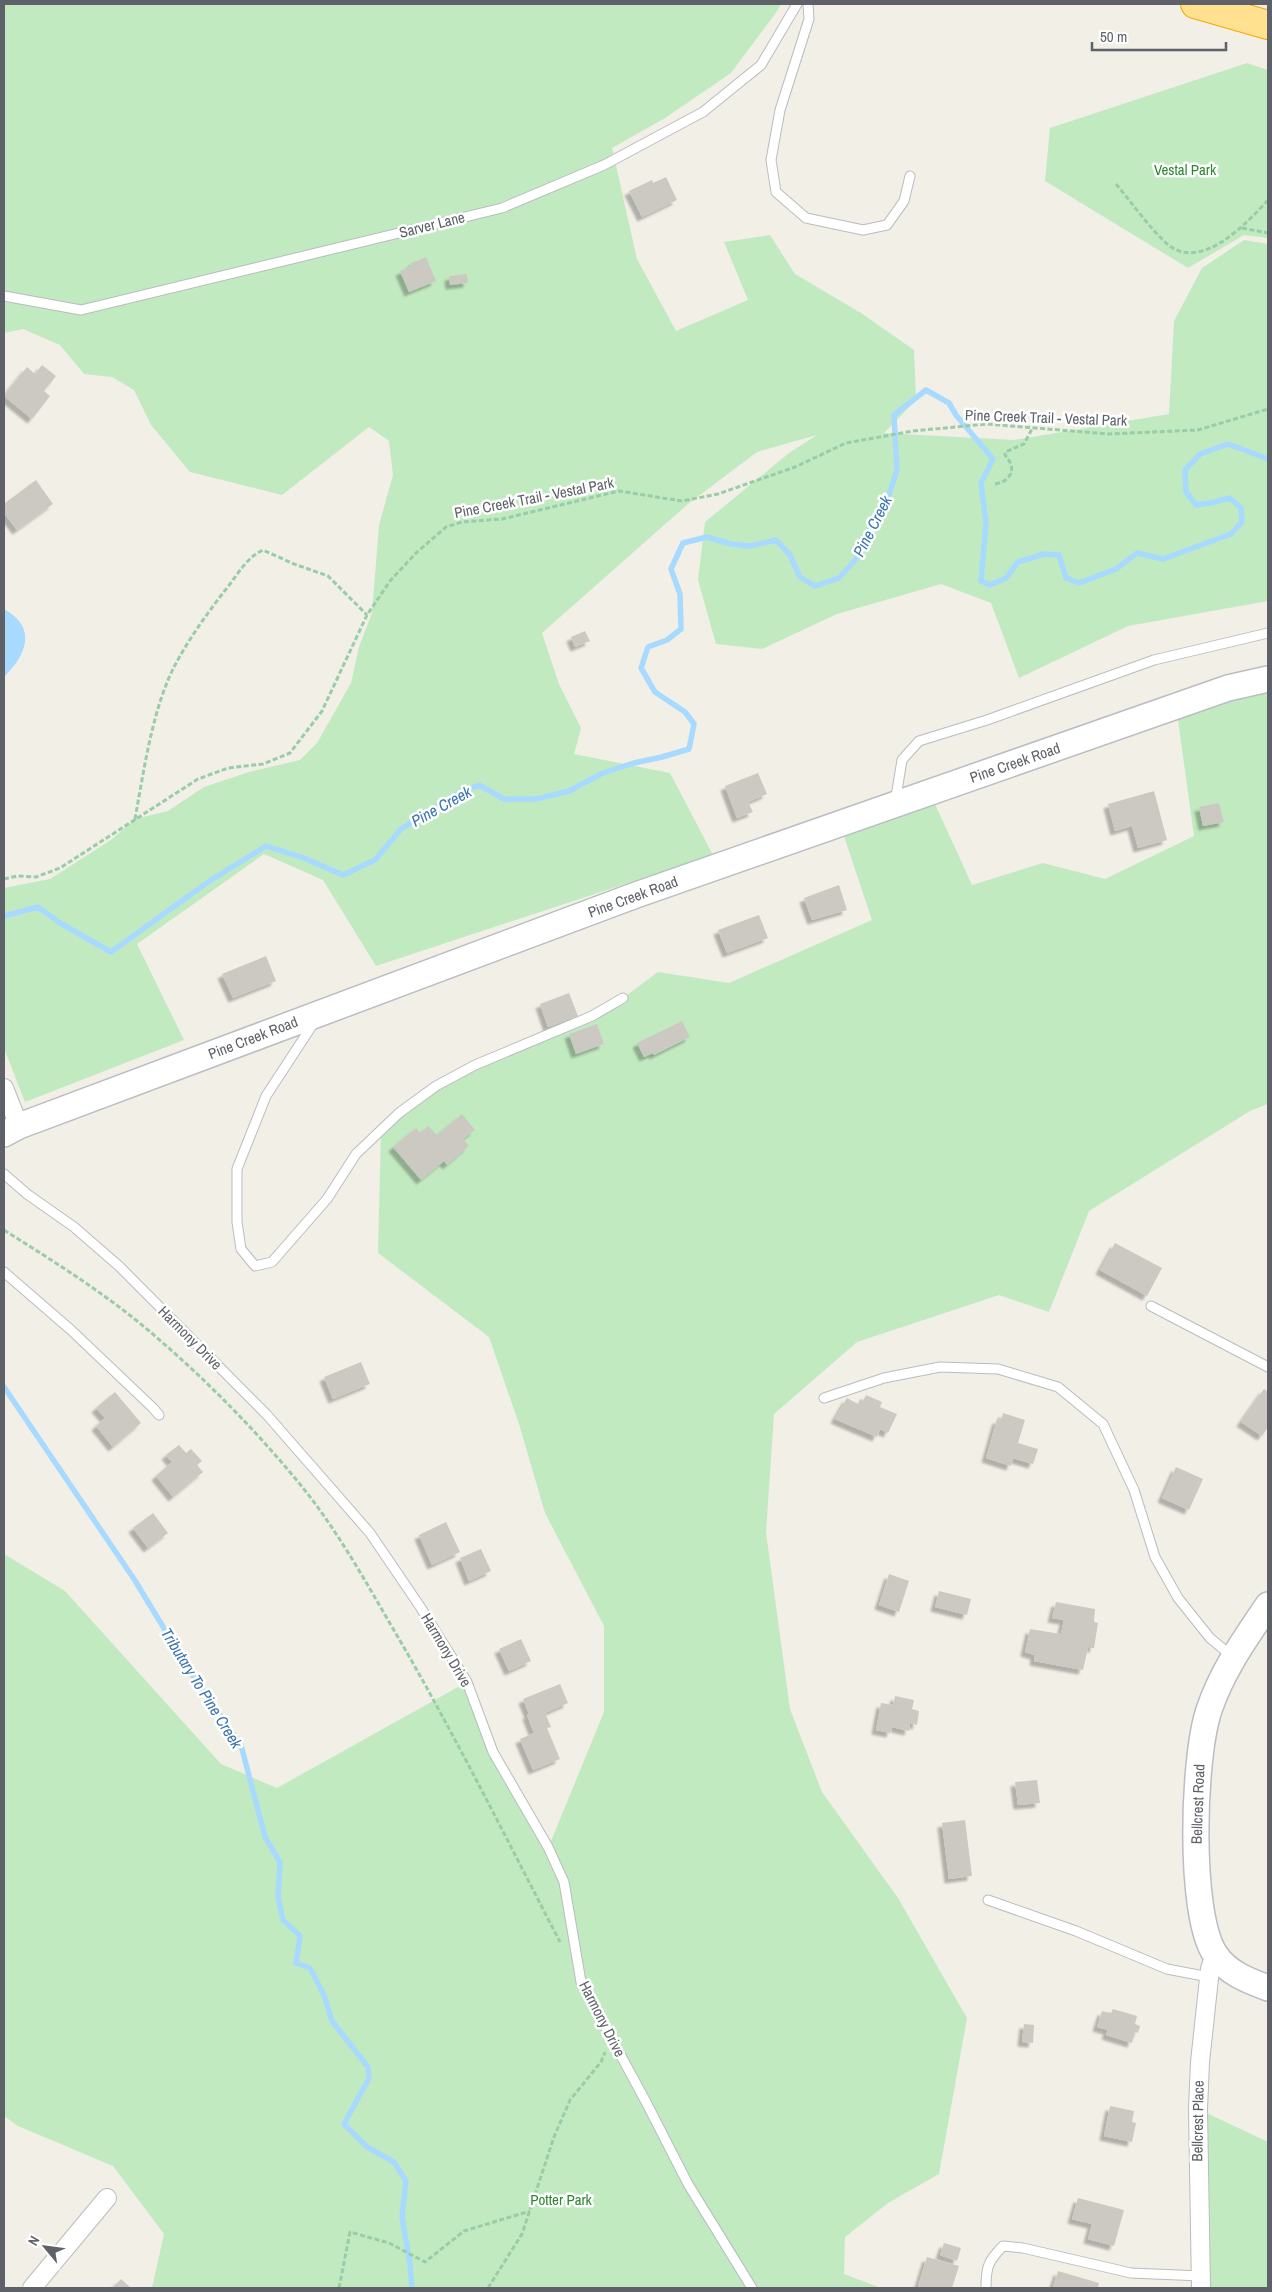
<svg xmlns="http://www.w3.org/2000/svg" width="1272" height="2292" viewBox="0 0 1272 2292" font-family="'Archivo Narrow',sans-serif">
<style>
.green{fill:#c2eac1}
.water{fill:#a8daff}
.lines{fill:none;stroke-linecap:round;stroke-linejoin:round}
.stream{stroke:#a8daff;stroke-width:5.5}
.building{fill:#ccc9c3;filter:url(#shadow)}
.lane-casing{stroke:#b9bcc1;stroke-width:11}
.street-casing{stroke:#b9bcc1;stroke-width:20}
.secondary-casing{stroke:#babdc3;stroke-width:28}
.highway-casing{stroke:#f7a700;stroke-width:30}
.path{stroke:#99cca8;stroke-width:3;stroke-dasharray:5 2.5;stroke-linecap:butt}
.lane{stroke:#fff;stroke-width:9}
.street{stroke:#fff;stroke-width:18}
.secondary{stroke:#fff;stroke-width:25}
.highway{stroke:#ffe18f;stroke-width:28}
.labels{text-anchor:middle;stroke-width:5;stroke-linejoin:round;paint-order:stroke}
.park-label{font-size:15px;fill:#2f8631;stroke:#fff}
.street-label{font-size:15px;fill:#5e6268;stroke:#fff}
.water-label{font-size:16px;font-style:italic;fill:#3975b1;stroke:#fff}
</style>
<defs>
<filter id="shadow"><feDropShadow dx="-4.5" dy="4.5" stdDeviation="1" flood-color="#0004"/></filter>
</defs>
<rect width="100%" height="100%" fill="#f1efe6"/>
<path class="green" d="M4 4H781L775 14 731 73 665 118 612 148 637 259 676 331 748 300 724 242 770 235 795 274 861 313 914 350 916 400 884 433 1014 440 1169 414 1174 321 1202 268 1244 240 1268 244V601L1128 626 1019 678 991 603 941 584 837 614 762 649 716 644 698 580 705 522 789 453 817 435 757 452 688 504 542 633 559 684 581 728 574 754 670 773 713 855 376 966 323 880 264 854 137 944 184 1040 25 1102 4 1048V888L50 879 111 840 135 819 168 811 204 787 249 772 300 760 317 743 351 683 359 647 372 613 379 525 393 475 389 441 369 427 282 495 190 472 151 425 134 390 112 377 84 374 60 345 23 329 4 333Z
M1247 63 1268 70V238L1244 235 1188 268 1045 181 1050 128Z
M1268 679V1104L1250 1111 1089 1211 1049 1312 999 1295 857 1342 774 1414 766 1532 790 1709 822 1792 898 1898 967 2018 939 2174 888 2203 845 2237 844 2274 881 2288H152L164 2234 113 2166 18 2126 4 2116V1554L65 1591 221 1764 277 1788 467 1682 493 1752 549 1846 604 1712V1626L545 1513 519 1424 489 1337 378 1253 381 1130 436 1086 623 998 658 972 729 983 872 920 844 836 935 804 972 885 1043 863 1105 879 1194 836 1176 706Z
M1198 2109 1268 2142V2288H1201Z"/>
<path class="water" d="M4 609C38 628 26 655 4 677Z"/>
<g class="lines">
<path class="stream" d="M4 916 38 907 60 923 111 952 208 882 266 846 304 858 343 875 375 860 401 829 460 792 479 785 504 799H536L569 791 603 773 634 763 662 757 689 749 694 724 685 712 655 692 641 668 648 647 667 640 681 629 680 594 671 569 683 543 707 537 731 544 750 546 776 540 790 555 800 577 815 586 839 578 856 559 862 541 885 507 897 470 894 415 926 390 949 403 956 415 993 459 981 483 986 523 981 581 990 585 1006 578 1018 562 1044 554 1059 555 1066 578 1079 583 1116 569 1137 553 1163 559 1231 534 1242 522 1241 508 1230 498 1210 503 1196 505 1186 492 1185 470 1200 454 1228 444 1268 459
M4 1387 134 1579 193 1676 241 1745 265 1837 280 1862 278 1897 283 1920 300 1936 296 1963 310 1968 324 1995 332 2021 368 2067 369 2078 344 2124 367 2147 394 2162 406 2181 402 2217 410 2264 412 2288"/>
</g>
<path class="building" d="M666 177 677 200 642 217 629 191 652 180 653 183Z
M426 257 436 281 409 292 400 271 412 266 411 263Z
M467 274 468 283 450 285 449 276Z
M42 365 56 376 44 391 50 396 32 419 4 396 27 367 35 374Z
M36 480 53 504 17 530 4 513V504Z
M585 631 590 641 575 647 571 637Z
M758 773 767 794 748 802 753 812 737 818 725 786Z
M1154 791 1167 840 1138 848 1132 826 1115 831 1108 804Z
M1219 803 1224 822 1203 826 1199 807Z
M839 885 847 910 812 920 804 898Z
M759 915 768 938 727 953 718 930Z
M266 956 276 981 233 998 222 974Z
M569 993 578 1016 548 1027 540 1004Z
M682 1021 690 1037 654 1055 653 1053 644 1057 637 1043Z
M597 1024 604 1044 576 1054 569 1034Z
M462 1114 475 1130 463 1139 469 1146 447 1165 444 1161 421 1180 393 1147 416 1128 420 1133 428 1126 437 1135Z
M1115 1243 1162 1268 1147 1296 1100 1270Z
M361 1362 370 1384 333 1399 324 1377Z
M1264 1389 1268 1392V1427L1262 1436 1241 1422Z
M115 1392 141 1423 113 1447 96 1426 105 1418 96 1408Z
M866 1395 882 1402 880 1407 897 1414 888 1433 880 1429 877 1437 835 1419 847 1398 858 1404 860 1399 863 1401Z
M1003 1413 1025 1420 1018 1443 1038 1449 1033 1464 1013 1458 1011 1466 986 1458 997 1419 1001 1420Z
M179 1445 186 1453 191 1449 202 1461 197 1465 203 1472 173 1497 156 1476 172 1462 166 1455Z
M1176 1467 1203 1479 1189 1510 1162 1498Z
M153 1513 168 1533 148 1548 133 1528Z
M446 1522 460 1552 432 1565 419 1535Z
M481 1549 491 1571 469 1581 460 1558Z
M889 1574 909 1581 899 1612 879 1605Z
M939 1591 971 1599 967 1615 935 1607Z
M1056 1602 1095 1609 1094 1622 1098 1623 1094 1648H1088L1083 1670 1034 1661 1035 1655 1025 1652 1030 1629 1061 1634 1064 1620 1052 1618Z
M521 1639 531 1661 509 1671 499 1649Z
M560 1684 568 1703 545 1713 551 1727 547 1728 560 1759 533 1770 520 1739 534 1733 527 1715 529 1714 523 1699Z
M895 1696 914 1700 912 1709 919 1711 917 1725 910 1723 909 1731 892 1727 891 1733 876 1730 881 1703 893 1705Z
M1037 1780 1040 1803 1018 1805 1015 1782Z
M965 1820 972 1876 949 1879 942 1823Z
M1113 2009 1137 2016 1135 2024 1140 2026 1138 2033 1135 2032 1132 2043 1106 2035 1108 2030 1097 2027 1102 2011 1111 2013Z
M1024 2024 1034 2025 1033 2043 1022 2042Z
M1110 2106 1134 2111 1132 2122 1136 2123 1132 2142 1104 2136Z
M1078 2198 1124 2210 1114 2246 1088 2239 1092 2224 1072 2219Z
M944 2243 961 2248 957 2261 940 2255Z
M927 2257 959 2266 952 2288H926L918 2286Z
M1058 2271 1099 2283 1098 2288 1053 2287Z
M121 2279 131 2288H112Z"/>
<g class="lines">
<defs>
<path id="lane" d="M808 4 809 19 780 110 771 160 776 192 806 218 863 230 887 225 904 201 910 176
M4 296 81 310 502 208 604 165 703 112 761 65 797 4
M895 803 902 760 919 741 987 720 1154 660 1268 633
M315 1021 266 1096 237 1169V1222L241 1249 255 1266 272 1262 327 1199 356 1154 399 1113 436 1086 475 1065 592 1016 623 998
M4 1174 27 1194 74 1227 120 1267 267 1415 370 1533 421 1608 467 1682 493 1752 548 1847 564 1882 581 1982 646 2102 688 2184 752 2288
M4 1272 71 1330 153 1408 159 1415
M1151 1306 1268 1367
M824 1398 884 1378 940 1367 998 1369 1058 1387 1103 1424 1134 1490 1155 1557 1178 1598 1210 1638 1233 1657
M988 1900 1076 1931 1167 1969 1209 1977
M986 2288C986 2267 988 2261 1003 2246L1023 2248 1131 2273 1201 2276"/>
<path id="street" d="M4 1088 19 1126
M32 2288 107 2198
M1201 2288 1198 2109 1200 2062 1210 1969 1215 1954"/>
<path id="secondary" d="M4 1134 19 1126 636 895 1228 688 1268 679
M1268 1605C1245 1639 1222 1671 1209 1710 1193 1757 1188 1913 1215 1954 1227 1973 1249 1981 1268 1988"/>
<path id="highway" d="M1195 4 1268 25"/>
</defs>
<use href="#lane" class="lane-casing"/>
<use href="#street" class="street-casing"/>
<use href="#secondary" class="secondary-casing"/>
<use href="#highway" class="highway-casing"/>
<path class="path" d="M1116 184C1132 203 1148 226 1166 243 1200 274 1247 223 1268 200
M1242 228 1268 233
M995 484C1012 481 1017 468 1005 455V452L1024 444 1032 429
M135 819C144 770 152 711 174 667 188 640 208 612 227 588 238 574 247 557 263 550L294 564 328 576 367 615
M4 879 17 876 36 877 60 868 198 779 228 768 263 764 290 753 322 711 367 615 390 581 416 553 446 527 462 522 502 519 619 491 682 501 718 494 795 467 846 443 913 431 987 424 1108 434 1198 430 1268 409
M4 1230C53 1261 103 1292 148 1330 201 1375 250 1424 294 1477 334 1524 364 1579 395 1632 454 1733 506 1838 560 1942
M339 2288 350 2232 389 2243 425 2262 464 2231 530 2211
M488 2288 522 2234 554 2137 570 2100 601 2062 605 2052"/>
<use href="#lane" class="lane"/>
<use href="#street" class="street"/>
<use href="#secondary" class="secondary"/>
<use href="#highway" class="highway"/>
</g>
<g class="labels">
<g class="park-label">
<text x="1185" y="175">Vestal Park</text>
<text x="561" y="2205">Potter Park</text>
</g>
<g class="street-label">
<text transform="translate(432 225) rotate(-14)" y="5">Sarver Lane</text>
<text transform="translate(1046 418) rotate(2)" y="5">Pine Creek Trail - Vestal Park</text>
<text transform="translate(534 498) rotate(-11)" y="5">Pine Creek Trail - Vestal Park</text>
<text transform="translate(1015 763) rotate(-19)" y="5">Pine Creek Road</text>
<text transform="translate(633 897) rotate(-20)" y="5">Pine Creek Road</text>
<text transform="translate(253 1038) rotate(-21)" y="5">Pine Creek Road</text>
<text transform="translate(190 1338) rotate(45)" y="5">Harmony Drive</text>
<text transform="translate(446 1650) rotate(59)" y="5">Harmony Drive</text>
<text transform="translate(1198 1804) rotate(-88)" y="5">Bellcrest Road</text>
<text transform="translate(602 2019) rotate(63)" y="5">Harmony Drive</text>
<text transform="translate(1198 2121) rotate(-89)" y="5">Bellcrest Place</text>
</g>
<g class="water-label">
<text transform="translate(872 526) rotate(-63)" y="6">Pine Creek</text>
<text transform="translate(441 806) rotate(-29)" y="6">Pine Creek</text>
<text transform="translate(202 1688) rotate(58)" y="6">Tributary To Pine Creek</text>
</g>
</g>
<rect width="1272" height="2292" fill="none" stroke="#5e6268" stroke-width="10"/>
<g transform="translate(45 2247) rotate(299)" stroke="#ffffff" stroke-width="4" paint-order="stroke">
<path d="M0-4L9 19L0 12L-9 19Z" fill="#5e6268"/>
<text y="-8" font-size="14" font-weight="bold" text-anchor="middle" fill="#5e6268">N</text>
</g>
<path d="M1092 42v8h134v-8" fill="none" stroke="#5e6268" stroke-width="2.5"/>
<text x="1100" y="42" font-size="15" fill="#5e6268" stroke="#ffffff" stroke-width="4" paint-order="stroke">50 m</text>
</svg>
